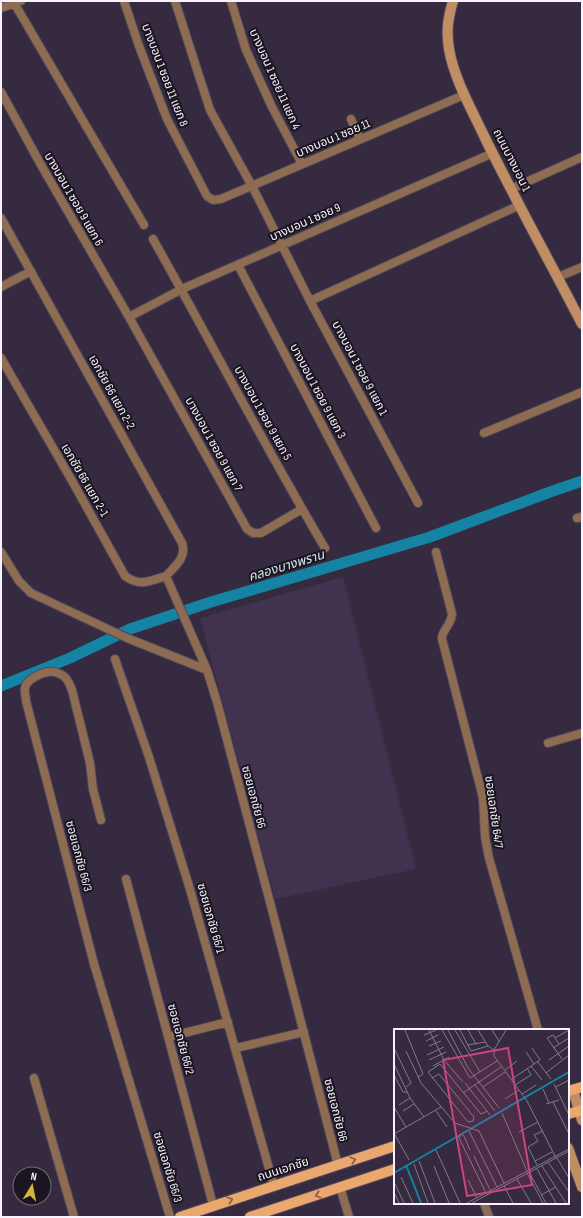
<svg xmlns="http://www.w3.org/2000/svg" width="583" height="1218" viewBox="0 0 583 1218" font-family="'Sofia Sans Condensed','Noto Sans Thai',sans-serif">
<style>
.built{fill:#41334f}
.lines{fill:none;stroke-linecap:round;stroke-linejoin:round}
.canal{stroke:#1583a3;stroke-width:11}
.minor-casing{stroke:#50465b;stroke-width:10}
.secondary-casing{stroke:#50465b;stroke-width:12}
.primary-casing{stroke:#50465b;stroke-width:12}
.minor{stroke:#8d6c51;stroke-width:8}
.secondary{stroke:#c18d62;stroke-width:10}
.primary{stroke:#eaa76e;stroke-width:10}
.oneway{stroke:#825e46}
.labels{text-anchor:middle;stroke-width:4;stroke-linejoin:round;paint-order:stroke}
.street-label{font-size:12px;fill:#f7f2fe;stroke:#1a151f}
.water-label{font-size:13px;font-style:italic;fill:#cee9f3;stroke:#1a151f}
.inset-river{fill:none;stroke:#1583a3;stroke-width:2}
.inset-road{fill:none;stroke:#837a8c;stroke-width:1}
.view{fill:#cd447c;fill-opacity:0.15;stroke:#cd447c;stroke-width:2}
.inset-edge{fill:none;stroke:#f7f2fe;stroke-width:2}
</style>
<rect width="100%" height="100%" fill="#352a40"/>
<path class="built" d="M343 577 416 869 275 899 200 618Z"/>
<g class="lines">
<path class="canal" d="M1 686 70 658 130 629 211 602 430 537 550 492 582 481"/>
<defs>
<path id="minor" d="M13 1 144 225
M124 1 139 46 167 119 207 196 213 200 221 199 464 95
M175 1 210 110 252 186 310 301 418 503
M231 1 246 50 272 107 302 164
M1 8 21 1
M1 92 41 165 129 317 247 529 253 533H261L302 509
M351 119 360 139
M511 189 582 157
M1 218 182 543C187 558 175 566 166 576
M153 239C211 342 265 447 325 548
M238 265 376 528
M558 277 582 267
M1 287 31 271
M310 301 520 205
M129 317 182 289 493 153
M1 358 71 479 125 576C140 587 149 581 166 576
M484 433 582 392
M577 518 582 517
M1 552 19 581 31 593 127 638 207 670 217 702 271 906 338 1165
M436 552 452 614C451 626 441 631 442 639L481 790 483 799 485 837 489 858 538 1030
M166 576 207 670
M115 659 149 757 189 886 274 1186
M548 743 582 733
M101 820 93 789 90 763 72 690C70 685 68 678 62 675 60 674 56 672 54 672 45 671 27 678 25 688 24 692 26 697 26 701L94 964 170 1217
M126 879 213 1205
M168 1037 228 1022
M236 1048 304 1032
M34 1078 74 1217
M340 1187 349 1217
M484 1203 489 1217"/>
<path id="secondary" d="M453 1C448 18 446 31 449 49 454 79 472 110 485 138 516 201 550 262 582 324
M573 1090 582 1120
M568 1148 582 1187"/>
<path id="primary" d="M568 1091 582 1087
M568 1114 582 1110
M180 1217 395 1146
M250 1217 395 1169"/>
</defs>
<use href="#minor" class="minor-casing"/>
<use href="#secondary" class="secondary-casing"/>
<use href="#primary" class="primary-casing"/>
<use href="#minor" class="minor"/>
<use href="#secondary" class="secondary"/>
<use href="#primary" class="primary"/>
</g>
<defs><path id="oneway-chevron" d="M-2-3.5L2.5 0L-2 3.5" fill="none" stroke-width="1.6" stroke-linecap="round" stroke-linejoin="round"/></defs>
<g class="oneway">
<use href="#oneway-chevron" transform="translate(353 1160) rotate(-18)"/>
<use href="#oneway-chevron" transform="translate(318 1195) rotate(162)"/>
<use href="#oneway-chevron" transform="translate(230 1200) rotate(-18)"/>
</g>
<g class="labels">
<g class="street-label">
<text transform="translate(165 75) rotate(69)" y="4">บางบอน 1 ซอย 11 แยก 8</text>
<text transform="translate(275 79) rotate(66)" y="4">บางบอน 1 ซอย 11 แยก 4</text>
<text transform="translate(333 138) rotate(-23)" y="4">บางบอน 1 ซอย 11</text>
<text transform="translate(512 160) rotate(63)" y="4">ถนนบางบอน 1</text>
<text transform="translate(74 199) rotate(60)" y="4">บางบอน 1 ซอย 9 แยก 6</text>
<text transform="translate(305 222) rotate(-24)" y="4">บางบอน 1 ซอย 9</text>
<text transform="translate(360 368) rotate(62)" y="4">บางบอน 1 ซอย 9 แยก 1</text>
<text transform="translate(318 391) rotate(62)" y="4">บางบอน 1 ซอย 9 แยก 3</text>
<text transform="translate(112 392) rotate(61)" y="4">เอกชัย 66 แยก 2-2</text>
<text transform="translate(263 413) rotate(61)" y="4">บางบอน 1 ซอย 9 แยก 5</text>
<text transform="translate(214 444) rotate(61)" y="4">บางบอน 1 ซอย 9 แยก 7</text>
<text transform="translate(85 480) rotate(60)" y="4">เอกชัย 66 แยก 2-1</text>
<text transform="translate(254 797) rotate(75)" y="4">ซอยเอกชัย 66</text>
<text transform="translate(494 812) rotate(82)" y="4">ซอยเอกชัย 64/7</text>
<text transform="translate(79 856) rotate(75)" y="4">ซอยเอกชัย 66/3</text>
<text transform="translate(211 918) rotate(74)" y="4">ซอยเอกชัย 66/1</text>
<text transform="translate(181 1039) rotate(75)" y="4">ซอยเอกชัย 66/2</text>
<text transform="translate(336 1110) rotate(76)" y="4">ซอยเอกชัย 66</text>
<text transform="translate(168 1167) rotate(73)" y="4">ซอยเอกชัย 66/3</text>
<text transform="translate(283 1169) rotate(-18)" y="4">ถนนเอกชัย</text>
</g>
<g class="water-label">
<text transform="translate(286 565) rotate(-17)" y="5">คลองบางพราน</text>
</g>
</g>
<g transform="translate(394 1029)">
<rect width="175" height="175" fill="#352a40"/>
<path class="inset-river" d="M12 136 27 174M0 144 175 43"/>
<path class="inset-road" d="M11 1 29 45 24 48M35 1 50 31 69 53M48 1 76 49 103 32M54 1 74 39 105 79M61 1 86 43M66 1 77 22 94 17M74 1 82 15M84 1 94 17 100 21M98 1 105 12M112 1 100 21V27L133 72 162 129M30 6 42 1M161 9 175 1M32 12 44 6M165 15 159 6 153 9 168 30M74 16 91 13M35 17 47 12M0 19 17 54 12 58M159 19 175 9M12 22 27 54 61 94 85 102 110 154M132 23 140 35M33 26 50 18M35 31 52 23M155 31 175 17M143 32 157 50M0 35 16 69 30 88M39 37 55 28M137 37 148 51M111 41 123 32M152 44 175 26M0 46 9 63H13M38 49 45 45 80 88 79 92M118 50 146 31 138 19M71 54 96 86M160 55 175 86M81 56 101 82M121 56 137 46 133 39M89 58 111 43M162 58 175 51M149 60 155 74M69 64 107 38M128 65 142 56M111 70 125 61M159 73 174 103M152 75 165 71M5 76 16 69M0 78 12 98M9 82 20 75M42 82 53 98M108 84 133 142M79 92 74 93 34 43 46 35 87 85 93 82M75 102 103 158M125 103 144 93M0 104 15 131M0 105 47 78M42 121 66 174M76 121 70 107 67 105 65 109 92 164M80 127 96 161M163 129 175 149M25 132 41 174M141 132 158 123M154 133 175 163M20 135 34 174M143 136 134 118 144 112 140 106 149 102M40 137 55 174M148 137 172 174M143 140 162 174M135 143 152 174M133 144 149 174M7 148 19 174M123 150 137 174M74 151 83 169M0 153 10 174M110 157 119 174M0 163 5 174M147 166 162 158M73 174 175 120M78 174 175 122"/>
<path class="view" d="M114 19 138 156 73 167 49 31Z"/>
<rect width="175" height="175" class="inset-edge"/>
</g>
<rect width="583" height="1218" fill="none" stroke="#f7f2fe" stroke-width="4"/>
<g transform="translate(32 1186) rotate(10)"><circle r="19" fill="#1a151f" stroke="#726d78"/>
<path d="M0-3L7 15L0 10L-7 15Z" fill="#d5b534"/>
<text y="-6" font-size="11" font-weight="bold" text-anchor="middle" fill="#f7f2fe">N</text>
</g>
</svg>
